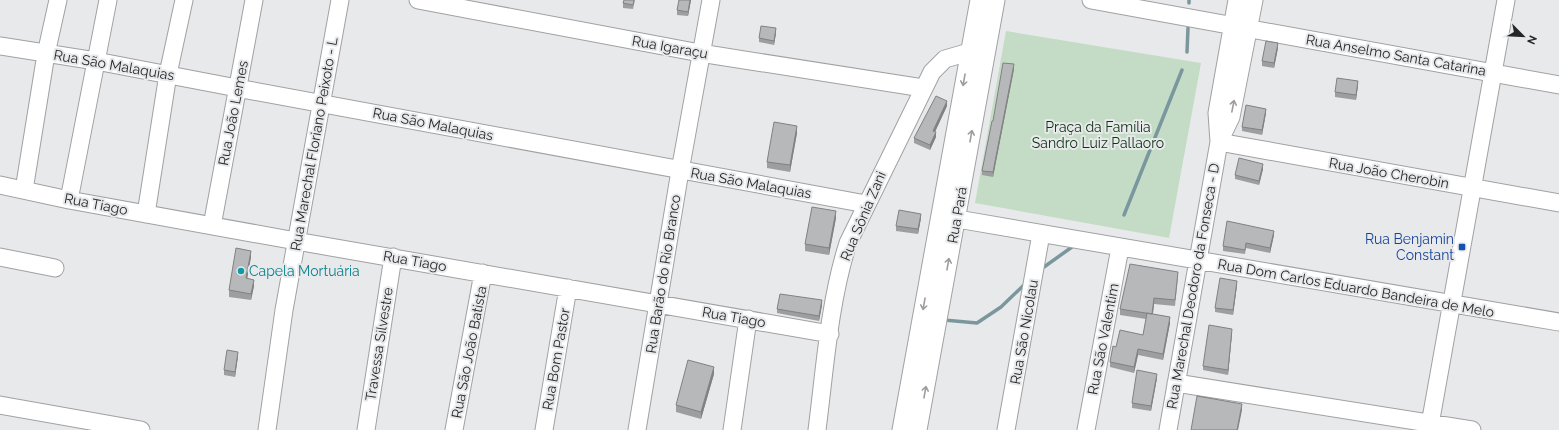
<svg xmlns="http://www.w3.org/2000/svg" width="1559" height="430" viewBox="0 0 1559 430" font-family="Raleway,sans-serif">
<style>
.green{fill:#c4dcc5}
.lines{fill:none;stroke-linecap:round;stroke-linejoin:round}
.stream{stroke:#7b979e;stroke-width:3.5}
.minor-casing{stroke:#a1a1a4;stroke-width:19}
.minor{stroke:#fff;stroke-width:17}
.wall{fill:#9d9ea0}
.shaded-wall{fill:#808182}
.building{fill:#b7b8ba;stroke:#808182}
.oneway{stroke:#9d9d9e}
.transit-dot{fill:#1a4fb4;stroke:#e8e9eb;stroke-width:1.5}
.culture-dot{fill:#0f9aa8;stroke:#e8e9eb;stroke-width:1.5}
.labels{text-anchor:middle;stroke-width:4;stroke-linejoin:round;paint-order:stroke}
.street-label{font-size:14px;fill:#262627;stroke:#e8e9eb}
.park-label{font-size:14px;fill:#0c3411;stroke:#e8e9eb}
.transit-label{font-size:14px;fill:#164399;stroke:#e8e9eb;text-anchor:end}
.culture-label{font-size:14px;fill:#0d838f;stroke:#e8e9eb;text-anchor:start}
</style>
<rect width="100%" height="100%" fill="#e8e9eb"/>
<path class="green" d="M1006 31 1201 63 1169 238 975 203Z"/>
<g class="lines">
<path class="stream" d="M1189 0V3
M1187 52 1188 28
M1124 215 1182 70
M1044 267 1072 247
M944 320 977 323 1001 307 1026 283"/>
<defs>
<path id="minor" d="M418 0 700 53 923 88
M1091 0 1559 85
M0 46 96 61 237 88 866 204
M1219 142 1559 203
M1219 142 1231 117 1254 0
M0 185 69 200 296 241 830 334
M24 190 46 54 58 0
M69 200 108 0
M146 214 168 74 184 0
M940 216 1559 322
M212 226 254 0
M0 257 55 268
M1176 383 1472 430
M0 405 141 430
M267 430 284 310 340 0
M366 430 393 257
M454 430 483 273
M544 430 568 288
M637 430 680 171 711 0
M732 430 748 319
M817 430C825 368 829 303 848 243L932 72 945 59 969 52 986 54
M901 430 979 0
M918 430 996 0
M1006 430 1041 234
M1086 430 1120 248
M1168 430 1219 142 1217 113 1237 0
M1429 430 1506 0"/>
</defs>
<use href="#minor" class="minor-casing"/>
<use href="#minor" class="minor"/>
</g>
<path class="wall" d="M635 0 633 9 623 8V3Z
M679 0H691L688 16 677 15V10Z
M776 33 774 45 759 42V38Z
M1278 48 1274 68 1262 66V61Z
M1014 69 993 177 982 175V171L993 121Z
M1358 85 1356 100 1335 97V92Z
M947 106 935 132 936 137 930 150 914 143V138Z
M1266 113 1262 135 1242 131V127Z
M797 133 790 172 767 168V162Z
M1263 169 1259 185 1235 179V175Z
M836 218 829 255 805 251V244Z
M921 218 918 234 896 231V226Z
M1274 235 1270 253 1246 248 1245 254 1223 251V246Z
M251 257 247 279 254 286 251 300 229 297V290Z
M1178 277 1175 306 1154 304 1153 314 1170 323 1163 360 1138 355 1134 373 1110 367V362L1116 347 1143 335 1146 319 1120 315V309Z
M1237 285 1233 315 1215 312V308Z
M822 305 819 321 777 313V309Z
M1232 333 1228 375 1203 370V366Z
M238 356 235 377 224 375V370Z
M714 374 701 419 676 412V405Z
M1157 378 1151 411 1132 408V403Z"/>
<path class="shaded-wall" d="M690 0H691L688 16V12Z
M776 28V33L774 45V41Z
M1278 43V48L1274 68V63Z
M1014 64V69L993 177V172Z
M1358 81V85L1356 100V95Z
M947 101V106L933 136V131Z
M1266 109V113L1262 135V130Z
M797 126V133L790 172V165Z
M936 132V137L930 150V145Z
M1263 164V169L1259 185V181Z
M836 211V218L829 255V248Z
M921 214V218L918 234V229Z
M1274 231V235L1270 253V248Z
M251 251V257L246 285V278Z
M254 280V286L251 300V294Z
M1237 281V285L1233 315V310Z
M1154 298V304L1152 320V314Z
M822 300V305L819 321V316Z
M1170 317V323L1163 360V354Z
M1232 329V333L1228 375V370Z
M1138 349V355L1134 373V367Z
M238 352V356L235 377V372Z
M714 367V374L701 419V412Z
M1157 374V378L1151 411V406Z
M1242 404V410L1238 430H1237Z"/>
<path class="building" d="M624 0H634L633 5 623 3Z
M679 0H690L688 12 677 10Z
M761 26 776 28 774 41 759 38Z
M1266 41 1278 43 1274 63 1262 61Z
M1003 63 1014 64 993 172 982 171 992 121H993Z
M1337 78 1358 81 1356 95 1335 92Z
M936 96 947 101 933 131 936 132 930 145 914 138Z
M1246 105 1266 109 1262 130 1242 127Z
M774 122 797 126 790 165 767 162Z
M1239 158 1263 164 1259 181 1235 175Z
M812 207 836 211 829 248 805 244Z
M899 210 921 214 918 229 896 226Z
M1227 221 1274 231 1270 248 1246 243 1245 250 1223 246Z
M236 248 251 251 246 278 254 280 251 294 229 290Z
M1130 264 1178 272 1175 300 1154 298 1152 314 1120 309Z
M1220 278 1237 281 1233 310 1215 308Z
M780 294 822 300 819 316 777 309Z
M1147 313 1170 317 1163 354 1138 349 1134 367 1110 362 1113 346 1116 347 1120 330 1143 335Z
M1209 325 1232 329 1228 370 1203 366Z
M227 350 238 352 235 372 224 370Z
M688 360 714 367 701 412 676 405Z
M1137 370 1157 374 1151 406 1132 403Z
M1197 396 1242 404 1237 430H1191Z"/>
<defs><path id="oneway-shaft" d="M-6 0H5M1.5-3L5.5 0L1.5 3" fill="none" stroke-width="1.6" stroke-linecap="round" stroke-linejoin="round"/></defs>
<g class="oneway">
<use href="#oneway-shaft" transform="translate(964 80) rotate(100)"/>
<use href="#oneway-shaft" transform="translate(1233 106) rotate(-79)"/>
<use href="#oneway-shaft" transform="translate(971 136) rotate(-80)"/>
<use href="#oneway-shaft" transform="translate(948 264) rotate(-80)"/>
<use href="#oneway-shaft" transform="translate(924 304) rotate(100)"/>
<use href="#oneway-shaft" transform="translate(925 392) rotate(-80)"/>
</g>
<rect class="transit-dot" x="1458" y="243" width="8" height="8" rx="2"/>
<circle class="culture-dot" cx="241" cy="271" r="4"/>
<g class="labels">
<g class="street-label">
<text transform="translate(670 47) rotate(10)" y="5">Rua Igaraçu</text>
<text transform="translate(1396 55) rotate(10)" y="5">Rua Anselmo Santa Catarina</text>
<text transform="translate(114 65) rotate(10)" y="5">Rua São Malaquias</text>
<text transform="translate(233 113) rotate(-79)" y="5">Rua João Lemes</text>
<text transform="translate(433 124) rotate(11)" y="5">Rua São Malaquias</text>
<text transform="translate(314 144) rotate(-80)" y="5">Rua Marechal Floriano Peixoto - L</text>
<text transform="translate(1389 173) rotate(10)" y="5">Rua João Cherobin</text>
<text transform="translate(751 183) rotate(10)" y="5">Rua São Malaquias</text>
<text transform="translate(96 204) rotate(11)" y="5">Rua Tiago</text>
<text transform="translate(957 215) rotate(-80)" y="5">Rua Pará</text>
<text transform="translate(863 216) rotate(-67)" y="5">Rua Sônia Zani</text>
<text transform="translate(415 261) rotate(10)" y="5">Rua Tiago</text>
<text transform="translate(663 274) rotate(-81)" y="5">Rua Barão do Rio Branco</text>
<text transform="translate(1193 286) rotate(-80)" y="5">Rua Marechal Deodoro da Fonseca - D</text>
<text transform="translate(1356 288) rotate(10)" y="5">Rua Dom Carlos Eduardo Bandeira de Melo</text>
<text transform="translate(734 317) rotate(10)" y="5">Rua Tiago</text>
<text transform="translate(1024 332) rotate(-80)" y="5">Rua São Nicolau</text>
<text transform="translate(1103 339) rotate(-79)" y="5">Rua São Valentim</text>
<text transform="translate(379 344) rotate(-81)" y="5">Travessa Silvestre</text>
<text transform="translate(469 352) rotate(-79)" y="5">Rua São João Batista</text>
<text transform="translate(556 359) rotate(-80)" y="5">Rua Bom Pastor</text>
</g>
<g class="park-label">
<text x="1098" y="132">Praça da Família<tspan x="1098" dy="16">Sandro Luiz Pallaoro</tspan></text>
</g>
<g class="transit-label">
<text x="1454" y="244">Rua Benjamin<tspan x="1454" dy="16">Constant</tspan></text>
</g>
<g class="culture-label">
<text x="249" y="276">Capela Mortuária</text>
</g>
</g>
<g transform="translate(1523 36) rotate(114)" stroke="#e8e9eb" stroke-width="3" paint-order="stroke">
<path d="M0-3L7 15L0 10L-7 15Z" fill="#262627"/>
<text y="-6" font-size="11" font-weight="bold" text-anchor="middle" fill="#262627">N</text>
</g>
</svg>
